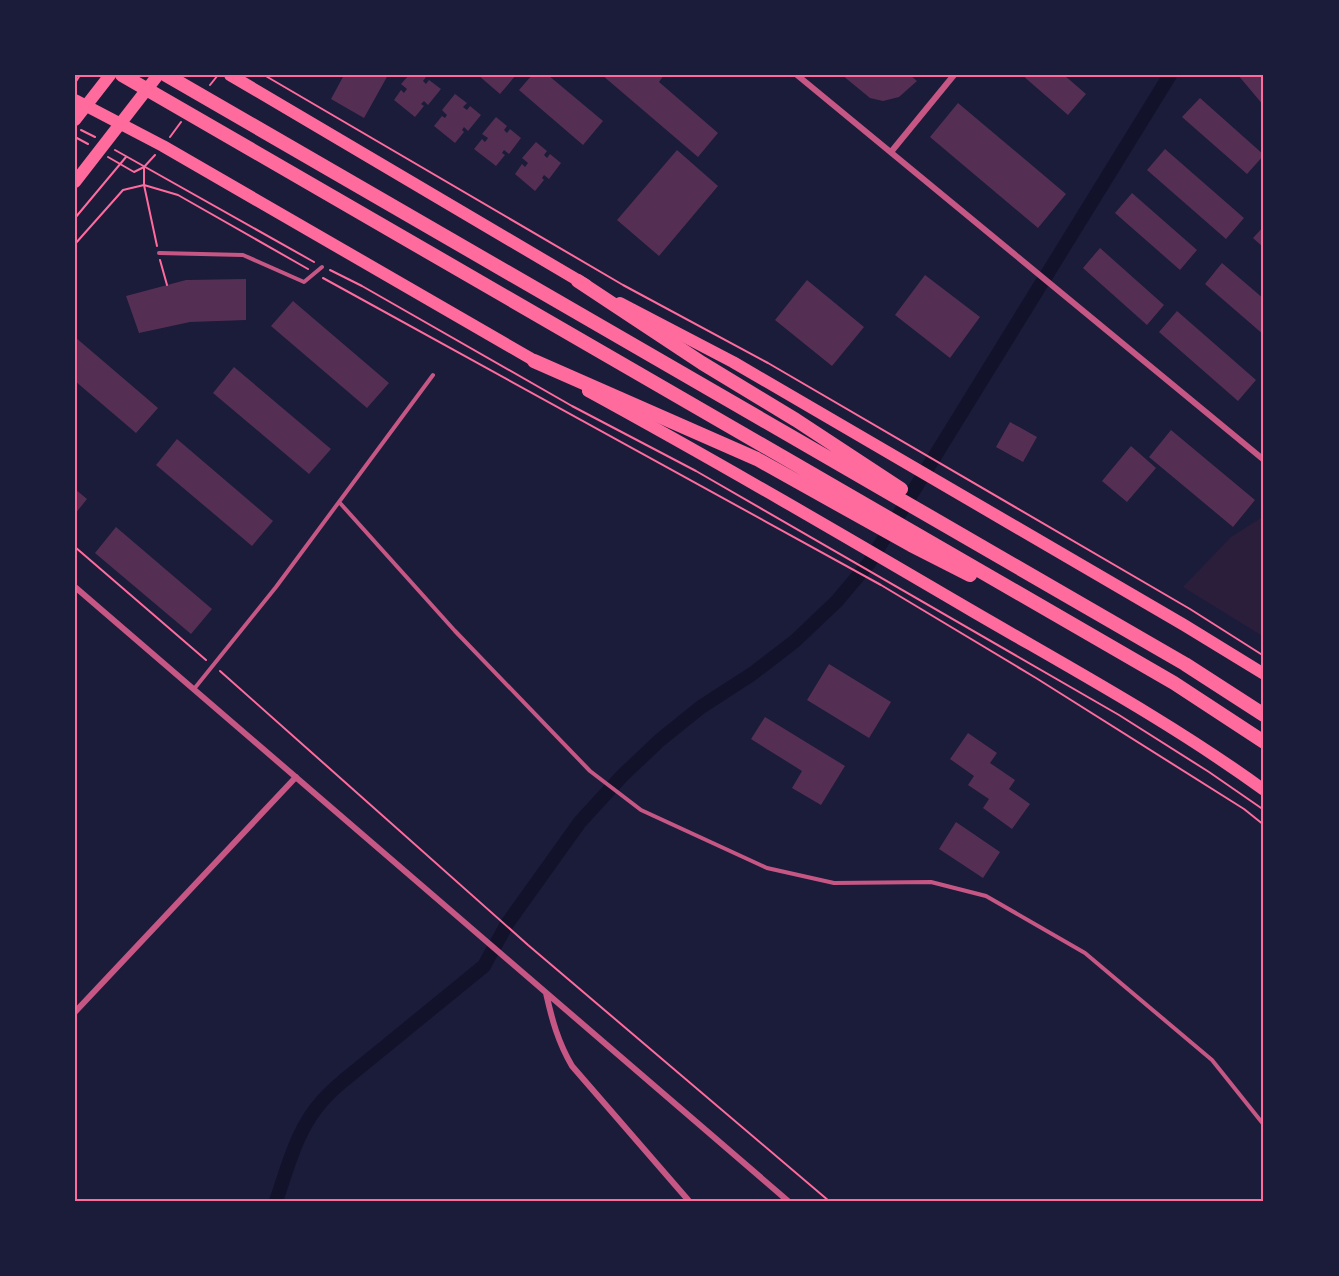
<svg xmlns="http://www.w3.org/2000/svg" width="1339" height="1276" viewBox="0 0 1339 1276" font-family="'Open Sans',sans-serif">
<style>
.green{fill:#2a1e3b}
.lines{fill:none;stroke-linecap:round;stroke-linejoin:round}
.canal{stroke:#12122b;stroke-width:14}
.building{fill:#542f53}
.path{stroke:#ff6b9d;stroke-width:2}
.service{stroke:#c65784;stroke-width:4}
.minor{stroke:#c65784;stroke-width:6}
.primary{stroke:#ff6b9d;stroke-width:12}
.trunk{stroke:#ff6b9d;stroke-width:14}
.neatline{fill:none;stroke:#ff6b9d;stroke-width:2}
</style>
<rect width="100%" height="100%" fill="#1b1b3a"/>
<path class="green" d="M1264 516V637L1183 587 1231 537Z"/>
<g class="lines">
<path class="canal" d="M276 1201C288 1167 297 1128 323 1100 329 1093 336 1087 343 1081L484 966 507 924 580 822 622 776 660 740 701 707 752 674 795 641 837 601 869 563 1170 75"/>
</g>
<path class="building" d="M344 75H388L364 118 331 99Z
M409 75H424L426 77 423 81 426 84 429 80 441 89 428 105 424 101 421 104 424 106 415 117 394 100 401 90 404 93 407 89 401 84Z
M478 75H516L500 94Z
M532 75H548L603 121 583 145 519 90Z
M602 75H664L659 82 718 133 698 157Z
M842 75H910L917 81 899 97 883 101 870 98Z
M1022 75H1064L1086 94 1068 115Z
M1238 75H1264V106Z
M455 94 467 103 463 107 467 110 470 106 481 115 468 131 464 127 462 130 464 132 455 143 434 126 442 116 445 118 447 115 442 110Z
M1200 98 1264 155 1247 174 1182 117Z
M958 103 1066 194 1038 228 930 137Z
M496 117 507 126 504 130 507 133 510 129 521 138 509 154 504 150 502 153 505 155 496 166 474 149 482 139 485 142 488 138 482 134Z
M536 142 547 151 544 155 547 158 550 154 561 163 549 179 544 175 542 178 544 180 535 191 515 174 522 164 525 167 528 163 522 158Z
M1165 149 1244 218 1226 239 1147 170Z
M677 150 718 186 659 256 617 220Z
M1132 193 1197 250 1180 270 1115 213Z
M1264 226V248L1253 238Z
M1100 248 1164 305 1147 325 1083 268Z
M1222 263 1264 299V335L1205 284Z
M925 275 980 317 950 358 895 315Z
M246 279V320L190 322 139 333 126 296 186 280Z
M807 280 864 327 832 366 775 320Z
M293 301 389 383 367 408 271 326Z
M1177 311 1256 380 1238 401 1159 332Z
M75 337 158 408 136 433 75 381Z
M234 367 331 449 309 474 213 393Z
M1010 422 1037 437 1023 462 996 447Z
M1171 430 1255 500 1233 527 1149 457Z
M177 439 273 521 252 546 156 465Z
M1131 446 1156 468 1127 502 1102 481Z
M75 489 87 499 75 514Z
M116 527 212 609 191 634 95 553Z
M829 664 891 702 869 738 807 700Z
M765 717 845 766 821 805 792 788 802 771 751 739Z
M968 733 997 753 990 763 1015 780 1009 789 1030 804 1012 829 983 808 989 799 968 785 974 776 950 759Z
M956 822 1000 852 983 878 939 849Z"/>
<g class="lines">
<path class="path" d="M264 75 623 285 768 363 1190 609 1264 656
M75 83 80 75
M210 85 218 75
M81 130 95 137
M75 137 88 144
M170 137 181 122
M115 150 314 262
M155 155 144 167V185L157 246
M108 157 134 172 144 167
M75 218 126 157
M75 244 123 190 144 185 178 195 308 269
M160 260 167 285
M330 270 362 286 572 406 696 471 1119 715 1209 772 1264 810
M323 278 881 585 1036 678 1244 809 1264 825
M75 547 206 660
M220 671 528 945 829 1201"/>
<path class="service" d="M159 253 243 255 304 282 322 267
M340 503 455 631 590 771 641 810 767 868 834 883 931 882 986 896 1085 953 1212 1060 1264 1125
M194 689 276 587 433 375"/>
<path class="minor" d="M797 75 1264 460
M891 152 954 75
M75 587 788 1201
M546 993C552 1020 558 1042 572 1066L689 1201
M75 1012 296 777"/>
<path class="primary" d="M230 75 586 285
M75 100 163 146 542 365
M75 120 110 75
M75 182 158 75
M620 303 733 362 1184 625 1264 674
M588 391C718 462 846 537 974 612 1072 669 1172 723 1264 790"/>
<path class="trunk" d="M122 75 1174 683 1264 742
M166 75 1185 664 1264 715
M578 281 702 363 796 420 901 489
M534 361 757 459 911 545 970 575"/>
</g>
<rect width="1339" height="1276" fill="none" stroke="#1b1b3a" stroke-width="153"/>
<rect x="76" y="76" width="1186" height="1124" class="neatline"/>
</svg>
